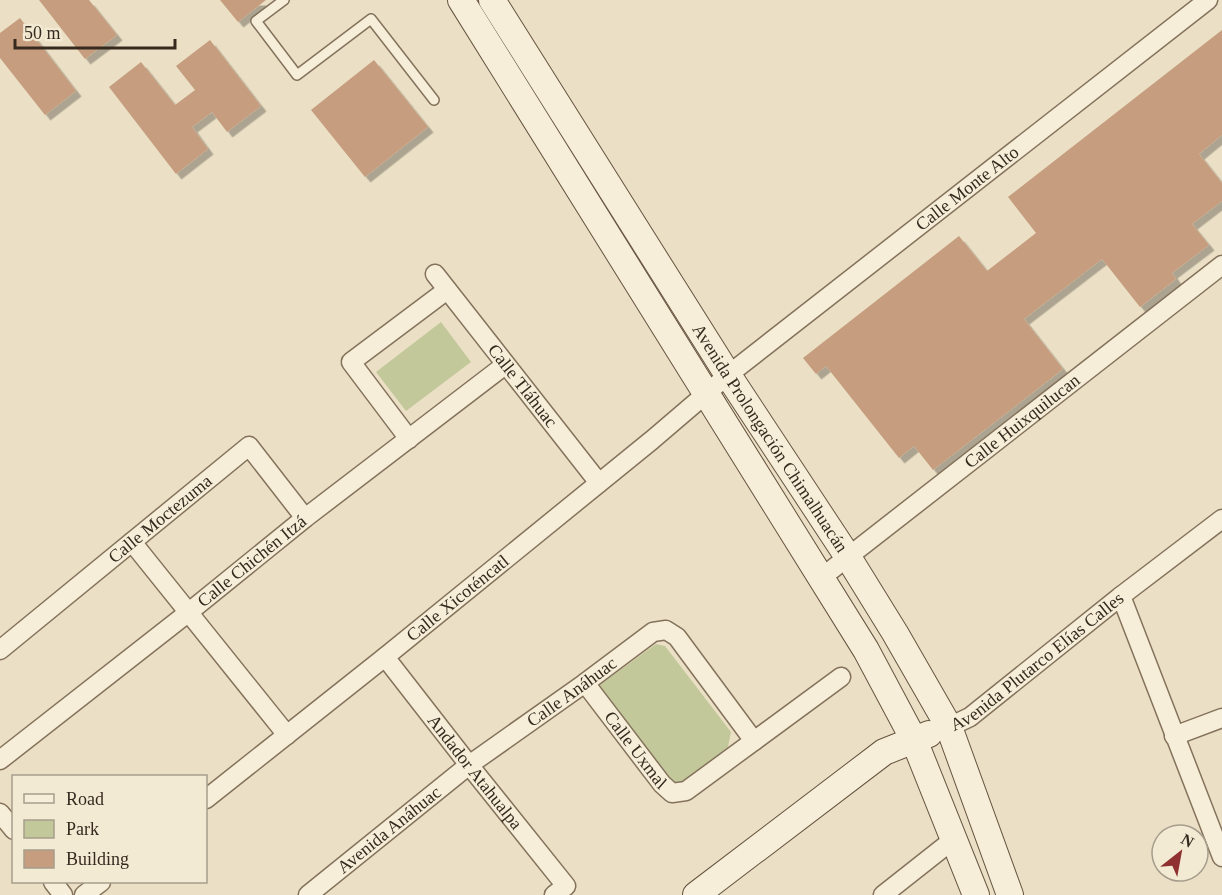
<svg xmlns="http://www.w3.org/2000/svg" width="1222" height="895" viewBox="0 0 1222 895" font-family="Georgia,serif">
<style>
.green{fill:#c2c89a}
.building{fill:#c69d7e;filter:url(#shadow)}
.lines{fill:none;stroke-linecap:round;stroke-linejoin:round}
.lane-casing{stroke:#84725c;stroke-width:12}
.street-casing{stroke:#84725c;stroke-width:21}
.secondary-casing{stroke:#665440;stroke-width:28}
.lane{stroke:#f6eed8;stroke-width:9}
.street{stroke:#f6eed8;stroke-width:18}
.secondary{stroke:#f6eed8;stroke-width:26}
.labels{text-anchor:middle;stroke-width:4.5;stroke-linejoin:round;paint-order:stroke}
.street-label{font-size:18px;fill:#362a1f;stroke:#f3ead4}
</style>
<defs>
<filter id="shadow"><feDropShadow dx="5.5" dy="5.5" stdDeviation="0" flood-color="#0004"/></filter>
</defs>
<rect width="100%" height="100%" fill="#ebe0c5"/>
<path class="green" d="M441 322 471 362 406 411 376 372Z
M656 644 665 646 731 732 728 747 681 784 664 783 599 696 600 685Z"/>
<path class="building" d="M39 0H89L117 35 85 59Z
M220 0H266L238 22Z
M20 18 76 91 45 115 0 58V33Z
M1222 30V135L1199 154 1222 183V201L1192 224 1209 245 1172 273 1176 279 1140 307 1102 259 1024 319 1063 369 933 470 914 446 899 458 826 366 816 374 803 358 959 236 987 271 1036 233 1008 197Z
M210 40 261 106 227 132 212 112 192 127 208 149 176 174 109 87 141 62 175 105 195 90 176 66Z
M374 60 428 127 365 177 311 110Z"/>
<g class="lines">
<defs>
<path id="lane" d="M284 0 256 21 297 75 371 19 434 100"/>
<g id="street">
<path id="s1" d="M435 274 599 483"/>
<path d="M409 439 351 362 447 290"/>
<path d="M132 542 287 735"/>
<path id="s2" d="M821 578 1222 265"/>
<path d="M1121 596 1222 857"/>
<path id="s3" d="M0 650 249 446 305 518"/>
<path id="s4" d="M385 657 469 765 566 886 554 895"/>
<path id="s5" d="M585 683 662 784 672 793 686 791 841 677"/>
<path id="s6" d="M949 727 970 717 1121 596 1222 519"/>
<path d="M1174 736 1222 718"/>
<path id="s7" d="M0 760 189 612 305 518 505 365"/>
<path id="s8" d="M206 799 385 657 652 440 728 375 1208 0"/>
<path d="M0 813 14 830"/>
<path d="M53 882 63 895"/>
<path d="M84 895 101 882"/>
<path id="s9" d="M308 895 469 765 585 683 653 632 666 630 677 637 754 741"/>
<path d="M883 895 954 839"/>
</g>
<g id="secondary">
<path d="M461 0 866 650 914 740 976 895"/>
<path id="s10" d="M492 0 728 375 848 557 895 633 949 727 1010 895"/>
<path d="M696 895 884 752 929 734"/>
</g>
</defs>
<use href="#lane" class="lane-casing"/>
<use href="#street" class="street-casing"/>
<use href="#secondary" class="secondary-casing"/>
<use href="#lane" class="lane"/>
<use href="#street" class="street"/>
<use href="#secondary" class="secondary"/>
</g>
<g class="labels">
<g class="street-label">
<text dy="6" stroke="none"><textPath href="#s8" startOffset="976">Calle Monte Alto</textPath></text>
<text dy="6" stroke="none"><textPath href="#s1" startOffset="142">Calle Tláhuac</textPath></text>
<text dy="6" stroke="none"><textPath href="#s2" startOffset="255">Calle Huixquilucan</textPath></text>
<text dy="6" stroke="none"><textPath href="#s10" startOffset="519">Avenida Prolongación Chimalhuacán</textPath></text>
<text dy="6" stroke="none"><textPath href="#s3" startOffset="207">Calle Moctezuma</textPath></text>
<text dy="6" stroke="none"><textPath href="#s7" startOffset="321">Calle Chichén Itzá</textPath></text>
<text dy="6" stroke="none"><textPath href="#s8" startOffset="322">Calle Xicoténcatl</textPath></text>
<text dy="6" stroke="none"><textPath href="#s6" startOffset="110">Avenida Plutarco Elías Calles</textPath></text>
<text dy="6" stroke="none"><textPath href="#s9" startOffset="333">Calle Anáhuac</textPath></text>
<text dy="6" stroke="none"><textPath href="#s5" startOffset="84">Calle Uxmal</textPath></text>
<text dy="6" stroke="none"><textPath href="#s4" startOffset="146">Andador Atahualpa</textPath></text>
<text dy="6" stroke="none"><textPath href="#s9" startOffset="104">Avenida Anáhuac</textPath></text>
</g>
</g>
<rect x="12" y="775" width="195" height="108" fill="#f3ead4" stroke="#a79d8c" stroke-width="1.5"/>
<rect x="24" y="794" width="30" height="9" fill="#f6eed8" stroke="#a79d8c" stroke-width="1.5"/>
<text x="66" y="805" font-size="18" fill="#362a1f">Road</text>
<rect x="24" y="820" width="30" height="18" fill="#c2c89a" stroke="#a79d8c" stroke-width="1.5"/>
<text x="66" y="835" font-size="18" fill="#362a1f">Park</text>
<rect x="24" y="850" width="30" height="18" fill="#c69d7e" stroke="#a79d8c" stroke-width="1.5"/>
<text x="66" y="865" font-size="18" fill="#362a1f">Building</text>
<g transform="translate(1180 853) rotate(31)"><circle r="28" fill="#f3ead4" stroke="#a79d8c" stroke-width="1.5"/>
<path d="M0-4.5L10 22L0 15L-10 22Z" fill="#8f3131"/>
<text y="-9" font-size="16" font-weight="bold" text-anchor="middle" fill="#362a1f">N</text>
</g>
<path d="M15 39v9h160v-9" fill="none" stroke="#362a1f" stroke-width="3"/>
<text x="24" y="39" font-size="18" fill="#362a1f" stroke="#f3ead4" stroke-width="4.5" paint-order="stroke">50 m</text>
</svg>
